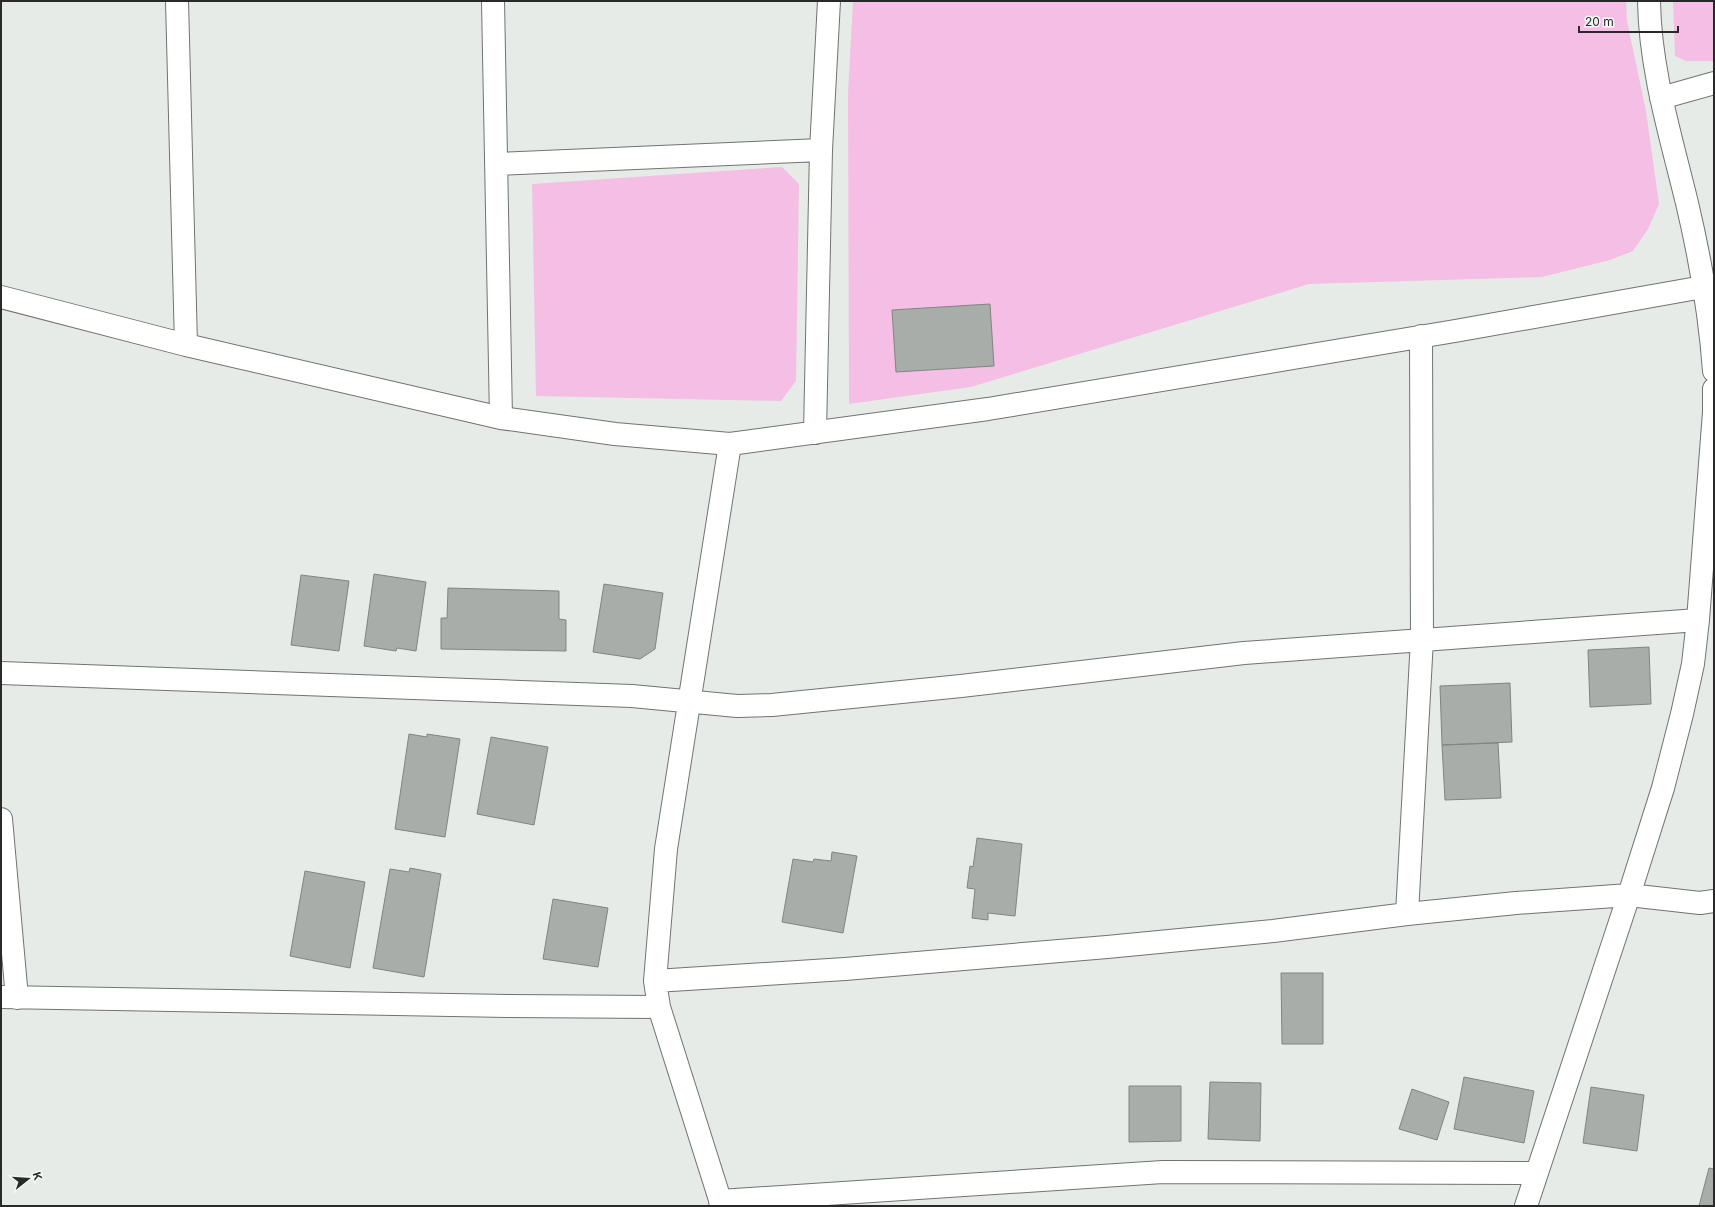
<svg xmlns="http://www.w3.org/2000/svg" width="1715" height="1207" viewBox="0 0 1715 1207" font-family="Inter,sans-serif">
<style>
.green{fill:#f4bee5}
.building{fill:#a9adaa;stroke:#818582}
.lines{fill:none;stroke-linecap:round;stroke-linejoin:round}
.street-casing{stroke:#707471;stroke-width:24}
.street{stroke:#fff;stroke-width:22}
</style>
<rect width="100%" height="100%" fill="#e7ebe7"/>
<path class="green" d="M853 1H1626L1627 21 1646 111 1659 204 1648 229 1633 251 1610 260 1542 277 1309 284 971 387 849 404 848 94Z
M1673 1H1714V61H1686L1675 56Z
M782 167 799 184 796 381 781 401 536 396 532 184Z"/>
<path class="building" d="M990 304 994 366 896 372 892 310Z
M374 574 426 582 416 651 397 648 396 651 364 646Z
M301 575 349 581 339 651 291 645Z
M604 584 663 593 655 649 640 659 593 652Z
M448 588 559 591V619L566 620V651L441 649V618H447Z
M1649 647 1651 704 1590 707 1588 650Z
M1510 683 1512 742 1442 745 1440 686Z
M409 734 427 737V734L460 739 445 837 395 829Z
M491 737 548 747 534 825 477 814Z
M1498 743 1501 798 1445 800 1442 745Z
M977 838 1022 844 1015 916 988 913V920L972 918 975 889 967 888 970 866 973 867Z
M832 852 857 856 843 933 782 922 793 859 813 862 814 859 831 861Z
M410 868 441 874 424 977 373 968 390 869 409 872Z
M305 871 365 882 350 968 290 956Z
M553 899 608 908 598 967 543 959Z
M1281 973H1323V1044H1282Z
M1464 1077 1534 1091 1524 1143 1454 1129Z
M1210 1082 1261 1083 1260 1141 1208 1139Z
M1129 1086H1181V1141L1129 1142Z
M1591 1087 1644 1095 1637 1151 1583 1143Z
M1412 1089 1449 1102 1437 1140 1399 1129Z
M1709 1168 1714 1169V1206H1699Z"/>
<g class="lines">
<defs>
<path id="street" d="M177 1 186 345
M493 1 501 418
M1649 1C1650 70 1671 137 1687 203 1700 258 1710 315 1714 371
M1661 98 1714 83
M496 164 821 150
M1 297 186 345 501 418 615 434 730 444 988 409 1455 331 1703 287
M815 433 821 150 829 1
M1 673 632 696 737 706 772 705 961 686 1244 653 1698 620
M1 819 17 998
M1407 914 1422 639 1421 336
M655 981 845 969 1107 947 1273 931 1407 914 1516 903 1629 895 1700 903 1714 901
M1 997 508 1006 659 1007
M720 1201 1163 1172 1537 1173
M722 1206 659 1007 655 981 666 849 730 444
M1526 1206 1629 895 1663 788 1682 714 1693 664 1698 620 1714 412V389"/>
</defs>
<use href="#street" class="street-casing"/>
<use href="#street" class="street"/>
</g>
<rect width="1715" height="1207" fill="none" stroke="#282928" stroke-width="4"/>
<g transform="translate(28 1179) rotate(73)" stroke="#f4f8f5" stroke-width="3" paint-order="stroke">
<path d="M0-3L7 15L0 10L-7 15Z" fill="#282928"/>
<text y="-6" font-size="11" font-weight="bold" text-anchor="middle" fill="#282928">K</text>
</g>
<path d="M1579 26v6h99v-6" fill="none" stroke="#282928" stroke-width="2"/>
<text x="1585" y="26" font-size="12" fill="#282928" stroke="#f4f8f5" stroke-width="3" paint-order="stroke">20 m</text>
</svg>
